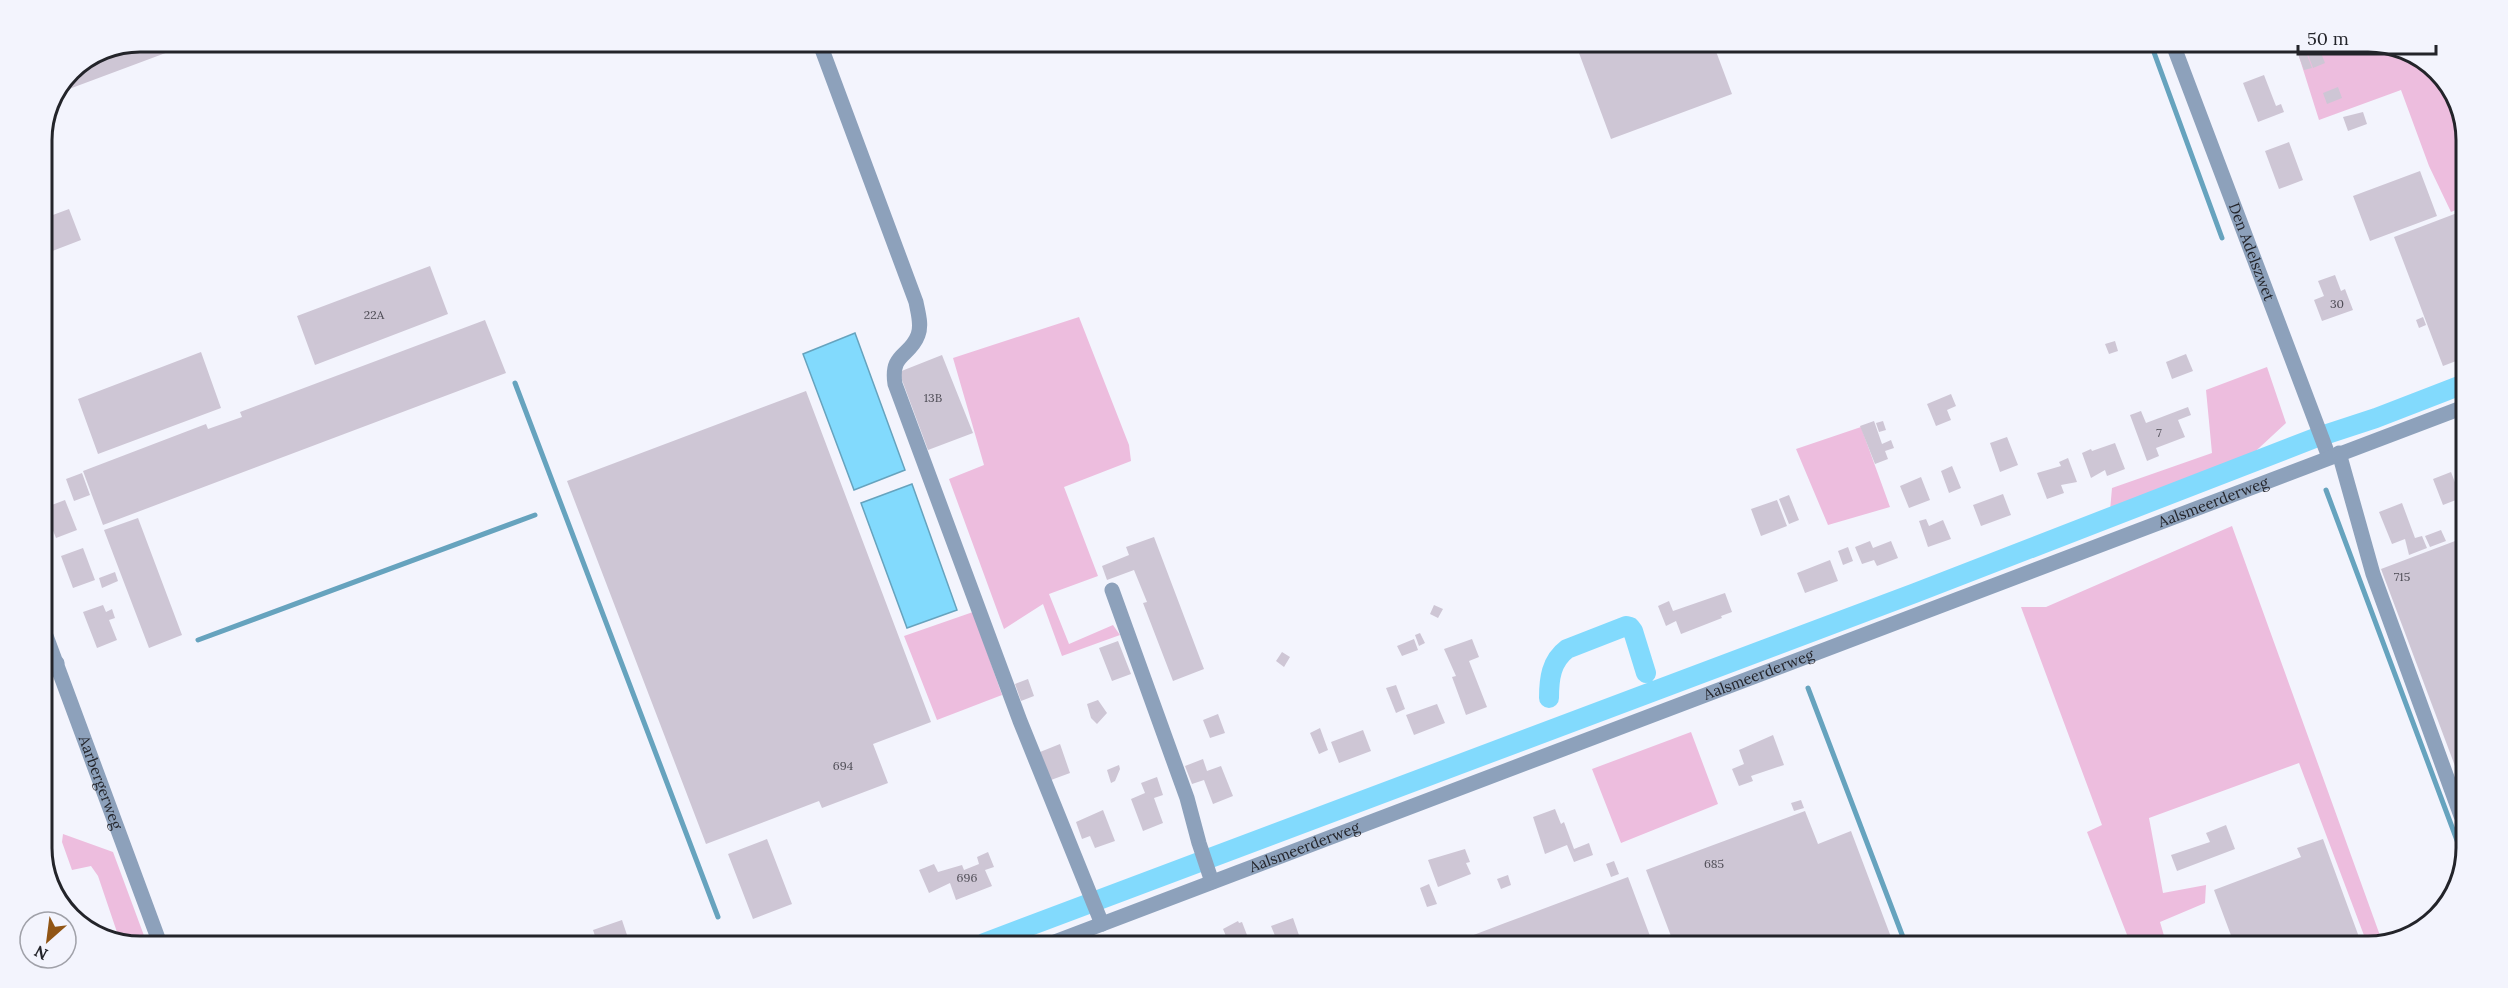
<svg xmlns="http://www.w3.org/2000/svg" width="2508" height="988" viewBox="0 0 2508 988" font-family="Lora,serif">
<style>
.green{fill:#edbdde}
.water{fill:#82dafd;stroke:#66a3be;stroke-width:1.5}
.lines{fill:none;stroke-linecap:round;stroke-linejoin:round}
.stream{stroke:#66a3be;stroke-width:5}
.canal{stroke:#82dafd;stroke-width:20}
.building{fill:#cec6d5}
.minor{stroke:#8da1bb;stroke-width:15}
.labels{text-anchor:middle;stroke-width:4.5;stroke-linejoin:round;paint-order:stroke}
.number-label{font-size:12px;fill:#4e4c55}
.street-label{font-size:15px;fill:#23242a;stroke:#f3f4fd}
.rim{fill:none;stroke:#23242a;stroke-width:3}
</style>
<rect width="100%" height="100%" fill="#f3f4fd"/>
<path class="green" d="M2296 47H2399L2446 81 2466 134 2465 206 2451 212 2429 166 2401 90 2319 120Z
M1079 317 1129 445 1131 461 1064 487 1098 576 1049 594 1069 644 1113 625 1120 635 1062 656 1043 604 1004 629 949 479 984 465 953 358Z
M2267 367 2286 423 2245 461 2110 511 2112 488 2212 453 2206 390Z
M1861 427 1890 507 1828 525 1796 449Z
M2232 526 2382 941 2368 946 2299 763 2149 818 2163 893 2206 885 2205 903 2160 922 2167 946 2131 945 2087 832 2102 825 2021 607H2046Z
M973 612 1002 695 937 720 904 636Z
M1691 732 1718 804 1621 843 1592 769Z
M63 834 113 852 146 941H120L98 876 91 866 72 870 62 842Z"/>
<path class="water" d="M855 333 905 470 854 490 803 354Z
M912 484 957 610 907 628 861 503Z"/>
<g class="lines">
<path class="stream" d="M2152 47 2222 238
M515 383 718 917
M2326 490 2461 851
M198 640 535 515
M1808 688 1906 945"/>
<path class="canal" d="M1549 698C1549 679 1551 661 1567 649L1626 626 1630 627 1633 631 1646 673
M984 943 1915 593 2315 438 2376 418 2464 384"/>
</g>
<path class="building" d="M141 42H195L61 92 71 71Z
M1576 45 1714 46 1732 94 1611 139Z
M2319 48 2325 63 2313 68 2307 52Z
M2306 52 2312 68 2304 70 2298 54Z
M2264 75 2276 106 2281 104 2284 112 2258 122 2243 83Z
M2338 87 2342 98 2327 104 2323 93Z
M2363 112 2367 124 2348 131 2343 117Z
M2289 142 2303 180 2279 189 2265 151Z
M2420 171 2437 216 2370 241 2353 196Z
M69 209 81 240 42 255V219Z
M2465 210 2464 358 2443 366 2394 237Z
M430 266 448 314 315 365 297 316Z
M2335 275 2341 291 2345 289 2353 310 2322 321 2314 300 2324 296 2318 281Z
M2423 317 2426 325 2419 328 2416 320Z
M485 320 506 373 103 525 83 471 206 424 208 429 242 417 240 412Z
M2115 341 2118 351 2109 354 2105 344Z
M201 352 221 408 98 454 78 399Z
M2186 354 2193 371 2172 379 2166 362Z
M942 355 973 433 928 450 899 372Z
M806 391 931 722 873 744 888 783 822 808 819 801 706 844 567 481Z
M1951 394 1956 406 1947 410 1951 420 1936 426 1927 404Z
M2188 407 2191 415 2178 420 2185 437 2156 448 2159 456 2147 461 2130 415 2141 411 2146 423Z
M1874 421 1882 444 1891 440 1894 448 1885 451 1888 459 1875 464 1860 426Z
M1883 421 1886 430 1879 432 1876 423Z
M44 429 53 451 42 455V430Z
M2007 437 2018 465 2000 472 1990 443Z
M2115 443 2125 469 2107 476 2105 470 2091 478 2082 453 2091 449 2092 451Z
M2068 458 2077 482 2061 485 2064 493 2047 499 2037 473 2061 466 2059 462Z
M1952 466 1961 488 1949 493 1941 471Z
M2451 472 2461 498 2443 505 2433 479Z
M82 473 90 495 74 501 66 479Z
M1921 477 1930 500 1909 508 1900 486Z
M2003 494 2011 515 1981 526 1973 505Z
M1789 495 1799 520 1789 524 1779 499Z
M65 500 77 530 56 538 44 508Z
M1777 500 1787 526 1761 536 1751 509Z
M2402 503 2415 538 2422 536 2427 548 2409 555 2405 539 2392 544 2379 512Z
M138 518 182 635 149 648 104 530Z
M1926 519 1929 526 1943 520 1951 539 1928 547 1919 521Z
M2441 530 2446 541 2430 547 2425 536Z
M1154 537 1204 669 1173 681 1143 603 1147 602 1134 570 1107 580 1102 566 1129 555 1126 547Z
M2463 538 2461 782 2381 569Z
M1870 541 1873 548 1891 541 1898 558 1877 566 1874 560 1862 564 1855 547Z
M1848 547 1853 561 1843 565 1838 551Z
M83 548 95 580 73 588 61 556Z
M1830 560 1838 581 1805 593 1797 573Z
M115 572 118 581 102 588 99 578Z
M1725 593 1732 612 1721 616 1722 618 1681 634 1676 621 1666 626 1658 606 1669 601 1673 611Z
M103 605 106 612 112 609 115 618 109 620 117 640 97 648 83 612Z
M1434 605 1443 609 1438 618 1430 614Z
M1420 633 1425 643 1419 646 1415 635Z
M1414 639 1418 650 1402 656 1397 646Z
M1472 639 1479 657 1469 661 1487 707 1466 715 1452 677 1456 676 1444 649Z
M1118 641 1131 674 1112 681 1099 648Z
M1282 652 1290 657 1284 667 1276 661Z
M1028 679 1034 696 1021 701 1015 684Z
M1396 685 1405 709 1396 713 1386 688Z
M1098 700 1107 713 1097 724 1091 718 1087 704Z
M1437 704 1445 723 1414 735 1406 715Z
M1218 714 1225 733 1210 738 1203 720Z
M1320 728 1328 750 1319 754 1310 733Z
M1363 730 1371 751 1339 763 1331 742Z
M1773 735 1784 765 1751 776 1753 781 1739 786 1732 769 1744 764 1739 750Z
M1060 744 1070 773 1051 780 1040 752Z
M1203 759 1207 771 1221 766 1233 796 1213 804 1204 780 1192 784 1185 766Z
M1119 765 1120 769 1115 781 1111 783 1107 770Z
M42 767 49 784 42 786Z
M1157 777 1163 795 1154 798 1163 823 1143 831 1131 799 1145 793 1141 783Z
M1801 800 1804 808 1794 811 1791 803Z
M1555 809 1561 824 1564 822 1574 849 1589 843 1593 855 1574 862 1567 845 1545 854 1533 817Z
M1103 810 1115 841 1095 848 1090 836 1082 839 1076 822Z
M1805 811 1818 844 1851 831 1894 945 1674 944 1646 870Z
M2226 825 2235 849 2177 871 2171 855 2210 842 2206 833Z
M767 839 792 904 753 919 728 854Z
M2323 839 2359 937 2335 946H2235L2214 890 2301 857 2297 848Z
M1465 849 1470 862 1466 863 1471 874 1438 887 1428 860Z
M988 852 994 867 985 870 992 886 956 900 950 883 929 893 919 870 934 864 938 872 962 865 964 870 979 864 977 857Z
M1614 861 1619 874 1611 877 1606 864Z
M1508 875 1511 885 1501 889 1497 879Z
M1628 877 1653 944H1450L1505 923Z
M1429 884 1437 904 1427 907 1420 888Z
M1293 918 1301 941 1293 943H1278L1271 926Z
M622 920 627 935 609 942H597L593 930Z
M1238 921 1239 923 1242 922 1250 943H1229L1223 929Z"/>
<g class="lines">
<g class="minor">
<path d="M820 44 916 302C918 313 922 325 918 335 910 357 890 353 895 384L1020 721 1102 924"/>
<path id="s1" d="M2174 47 2329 457"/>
<path d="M2339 453 2373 574 2461 816"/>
<path d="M1112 590 1187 798 1199 843 1212 882"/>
<path id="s2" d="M42 625 159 941"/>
<path d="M42 670 57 663"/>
<path id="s3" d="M1052 943 2464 407"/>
</g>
</g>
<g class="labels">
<g class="number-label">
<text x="2337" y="308">30</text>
<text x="374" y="319">22A</text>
<text x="933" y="402">13B</text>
<text x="2159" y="437">7</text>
<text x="2402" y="581">715</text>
<text x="843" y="770">694</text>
<text x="1714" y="868">685</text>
<text x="967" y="882">696</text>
</g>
<g class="street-label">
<text dy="5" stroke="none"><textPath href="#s1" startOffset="219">Den Adelszwet</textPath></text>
<text dy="5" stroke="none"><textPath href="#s3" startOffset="1242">Aalsmeerderweg</textPath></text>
<text dy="5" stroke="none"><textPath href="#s3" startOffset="756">Aalsmeerderweg</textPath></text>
<text dy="5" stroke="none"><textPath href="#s2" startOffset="168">Aarbergerweg</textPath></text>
<text dy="5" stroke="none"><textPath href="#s3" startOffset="270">Aalsmeerderweg</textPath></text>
</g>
</g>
<path d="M0 0H2508V988H0ZM140 52H2368A88 88 0 0 1 2456 140V848A88 88 0 0 1 2368 936H140A88 88 0 0 1 52 848V140A88 88 0 0 1 140 52Z" fill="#f3f4fd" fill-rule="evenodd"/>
<path class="rim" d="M140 52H2368A88 88 0 0 1 2456 140V848A88 88 0 0 1 2368 936H140A88 88 0 0 1 52 848V140A88 88 0 0 1 140 52Z"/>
<g transform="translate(48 940) rotate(208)"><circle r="28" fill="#f3f4fd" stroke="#a0a1a9" stroke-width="1.5"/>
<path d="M0-4.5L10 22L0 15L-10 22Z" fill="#915515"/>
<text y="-9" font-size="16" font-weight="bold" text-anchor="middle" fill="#23242a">N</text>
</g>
<path d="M2298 45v9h138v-9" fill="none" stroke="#23242a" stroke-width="3"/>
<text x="2307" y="45" font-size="18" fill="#23242a" stroke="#f3f4fd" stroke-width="4.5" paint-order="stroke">50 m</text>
</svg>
